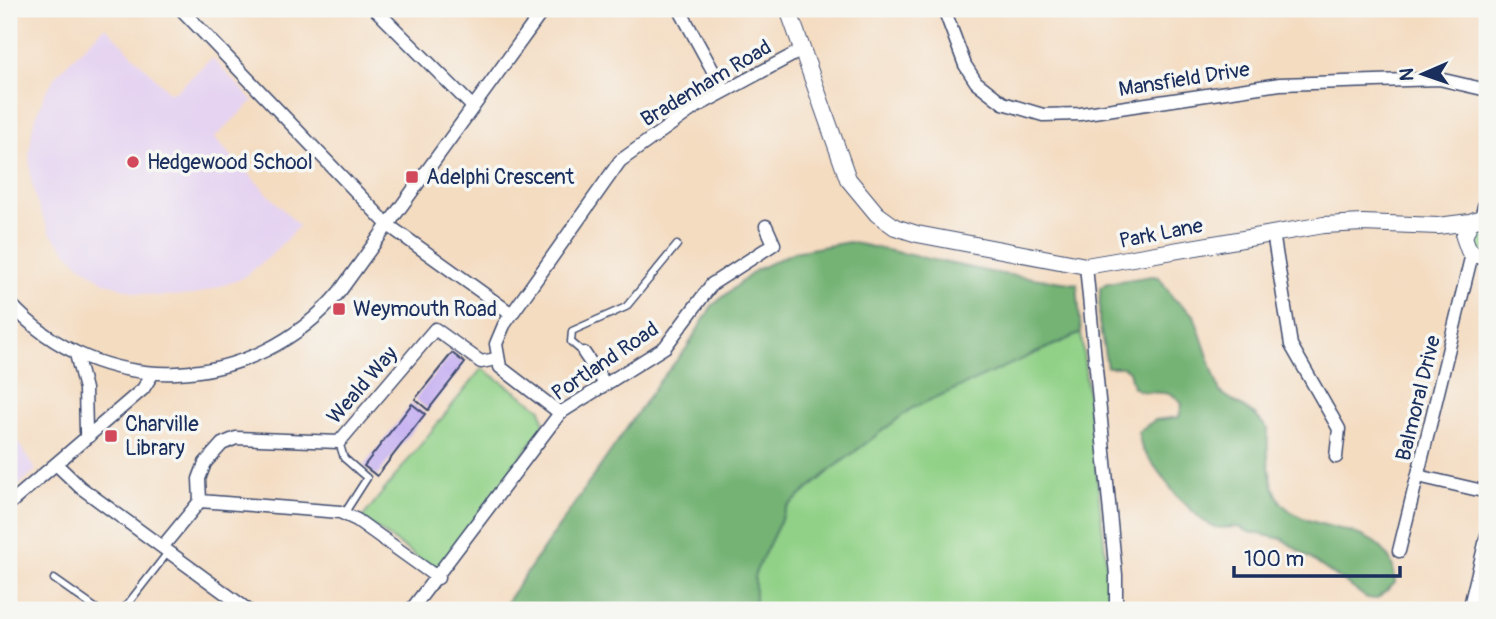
<svg xmlns="http://www.w3.org/2000/svg" width="1496" height="619" viewBox="0 0 1496 619" font-family="Pangolin,sans-serif">
<style>
.built{fill:#e5d3f1}
.green{fill:#91d187;stroke:#568072;stroke-width:2}
.forest{fill:#74b374;stroke:#487169;stroke-width:2}
.building{fill:#c0a8f1}
.lines{fill:none;stroke-linecap:round;stroke-linejoin:round}
.lane-casing{stroke:#3c496d;stroke-width:9}
.street-casing{stroke:#3c496d;stroke-width:15}
.secondary-casing{stroke:#3c496d;stroke-width:18}
.lane{stroke:#fff;stroke-width:6}
.street{stroke:#fff;stroke-width:12}
.secondary{stroke:#fff;stroke-width:16}
.poi-dot{fill:#d1495b;stroke:#f6f6f2;stroke-width:2.5}
.labels{text-anchor:middle;stroke-width:7;stroke-linejoin:round;paint-order:stroke}
.street-label{font-size:21px;fill:#1b2f5e;stroke:#f6f6f2}
.poi-label{font-size:21px;fill:#1b2f5e;stroke:#f6f6f2;text-anchor:start}
</style>
<rect width="100%" height="100%" fill="#f6f6f2"/>
<filter id="ink" filterUnits="userSpaceOnUse"><feTurbulence type="fractalNoise" baseFrequency=".0143" numOctaves="2"/><feDisplacementMap in="SourceGraphic" scale="14" xChannelSelector="R" yChannelSelector="G"/><feConvolveMatrix kernelMatrix="1 2 1 2 8 2 1 2 1" color-interpolation-filters="sRGB"/></filter>
<filter id="wash" filterUnits="userSpaceOnUse"><feTurbulence type="fractalNoise" baseFrequency=".00686" numOctaves="4" result="noise"/><feDisplacementMap in="SourceGraphic" scale="28" xChannelSelector="R" yChannelSelector="G"/><feGaussianBlur stdDeviation="1.57" result="paint"/><feColorMatrix in="noise" values="0 0 0 0 0 0 0 0 0 0 0 0 0 0 0 0 0 1.4 0 .05"/><feComposite in="paint" operator="in"/></filter>
<g filter="url(#wash)">
<rect width="100%" height="100%" fill="#f4dcc1"/>
<path class="built" d="M105 26 169 92 176 91 212 58 253 101 214 138 299 226 268 258 241 279 195 295 156 296 138 293 104 282 79 264 50 233 37 203 31 179 29 154 33 126 45 93 59 72Z
M9 429 36 470 9 494Z"/>
<path class="green" d="M1483 224 1487 225V253L1476 250 1470 232Z
M1081 333 1109 587 1108 610H755V573L787 507 832 469 912 408Z
M482 368 541 409 544 425 442 566H430L362 518Z"/>
<path class="forest" d="M849 242 995 273 1077 284 1081 333 912 408 832 469 787 507 755 573V610H501L658 383 686 349 712 306 756 270 794 252Z
M1152 276 1159 277 1173 298 1194 315 1220 392 1255 415 1268 429C1267 452 1267 482 1281 502 1309 539 1394 516 1395 583L1377 599 1367 598 1282 539 1249 532 1239 527 1216 528 1202 520 1176 495 1142 449 1138 432 1155 420 1179 417 1182 404C1169 384 1149 399 1133 387L1129 371 1123 367H1107L1099 322 1100 288 1108 283Z"/>
<g id="blocks">
<path class="building" d="M452 353 465 363 428 410 415 399Z
M412 404 425 414 377 476 364 466Z"/>
</g>
</g>
<g filter="url(#ink)">
<use href="#blocks" fill-opacity="0" stroke="#3c496d" stroke-width="2"/>
<g class="lines">
<defs>
<path id="lane" d="M584 353 571 342 572 331 626 307 677 245
M339 442 344 458 367 478 344 514
M54 579 98 610
M123 610 169 551
M225 610 233 599"/>
<path id="street" d="M181 9 388 225 512 314
M375 9 473 107
M944 9 965 65 976 82 1003 103 1043 115 1080 114 1280 84 1439 79 1487 90
M682 14 724 91
M1481 218 1487 194
M1273 233 1291 345 1339 429 1336 457
M1086 266 1116 575V610
M9 302C99 403 256 394 340 291L544 9
M584 353 605 384
M76 354 85 389 86 431 89 436
M560 413 500 367 496 344 504 325 620 161 694 108 802 50
M56 464 80 487 248 610
M1418 476 1487 492
M200 501 340 512 357 520 438 578
M9 504 143 389 153 373
M163 546 200 501 199 479 205 463 222 444 236 438 339 442 435 329 481 362 496 359
M1399 551 1472 254
M411 610 560 413 665 347 712 284 774 244 766 226
M1469 610 1487 535"/>
<path id="secondary" d="M788 9 848 179 877 214 895 227 917 234 1086 266 1324 225 1363 223 1438 226 1470 222
M1487 219 1481 218 1470 222 1464 237 1469 251 1487 259"/>
</defs>
<use href="#lane" class="lane-casing"/>
<use href="#street" class="street-casing"/>
<use href="#secondary" class="secondary-casing"/>
<use href="#lane" class="lane"/>
<use href="#street" class="street"/>
<use href="#secondary" class="secondary"/>
</g>
</g>
<g class="poi-dot">
<circle cx="133" cy="162" r="7"/>
<rect x="405" y="170" width="14" height="14" rx="3.5"/>
<rect x="332" y="302" width="14" height="14" rx="3.5"/>
<rect x="104" y="429" width="14" height="14" rx="3.5"/>
</g>
<g class="labels">
<g class="street-label">
<text transform="translate(1184 79) rotate(-9)" y="7">Mansfield Drive</text>
<text transform="translate(706 83) rotate(-31)" y="7">Bradenham Road</text>
<text transform="translate(1161 233) rotate(-11)" y="7">Park Lane</text>
<text transform="translate(605 361) rotate(-34)" y="7">Portland Road</text>
<text transform="translate(362 385) rotate(-49)" y="7">Weald Way</text>
<text transform="translate(1418 398) rotate(-76)" y="7">Balmoral Drive</text>
</g>
<g class="poi-label">
<text x="147" y="169">Hedgewood School</text>
<text x="426" y="184">Adelphi Crescent</text>
<text x="353" y="316">Weymouth Road</text>
<text x="125" y="431">Charville<tspan x="125" dy="24">Library</tspan></text>
</g>
</g>
<rect width="1496" height="619" fill="none" stroke="#f6f6f2" stroke-width="35"/>
<g transform="translate(1423 74) rotate(268)" stroke="#f6f6f2" stroke-width="5" paint-order="stroke">
<path d="M0-5L12 26L0 18L-12 26Z" fill="#1b2f5e"/>
<text y="-10" font-size="19" font-weight="bold" text-anchor="middle" fill="#1b2f5e">N</text>
</g>
<path d="M1234 566v10h166v-10" fill="none" stroke="#1b2f5e" stroke-width="3.5"/>
<text x="1244" y="566" font-size="21" fill="#1b2f5e" stroke="#f6f6f2" stroke-width="5" paint-order="stroke">100 m</text>
</svg>
